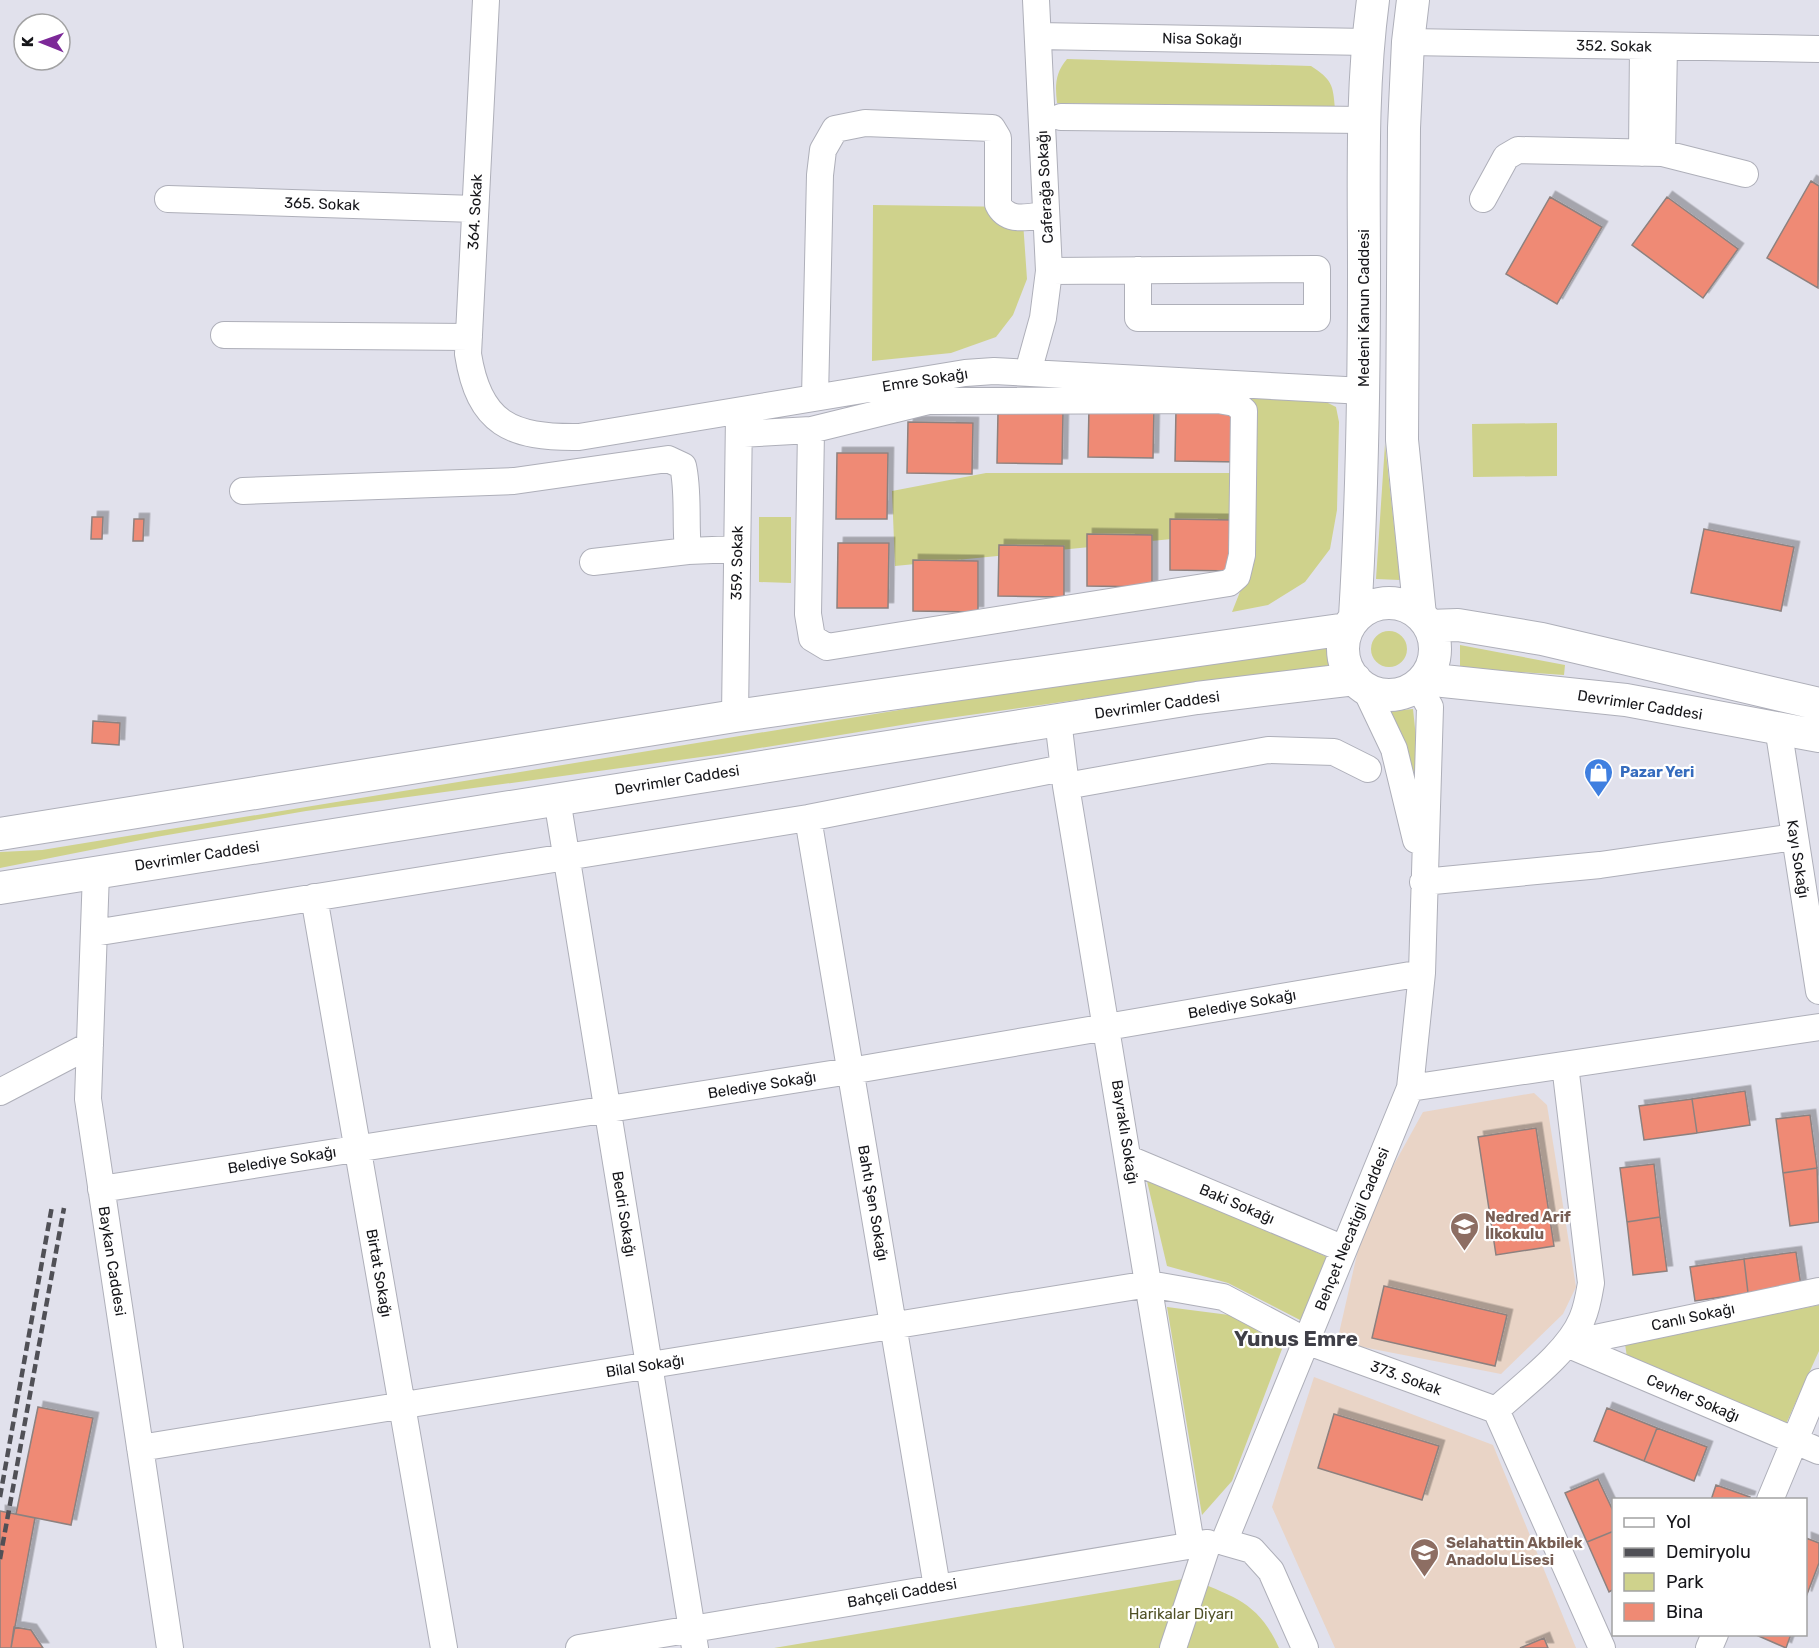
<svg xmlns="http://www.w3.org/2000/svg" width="1819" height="1648" viewBox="0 0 1819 1648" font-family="Rubik,sans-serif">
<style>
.education{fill:#e9d4c6}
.green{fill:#cfd28c}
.building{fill:#ef8a74;stroke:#8d817f;stroke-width:1.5;filter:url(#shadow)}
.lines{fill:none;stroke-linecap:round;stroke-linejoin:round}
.minor-casing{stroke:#aeafb9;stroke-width:28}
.major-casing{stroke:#aeafb9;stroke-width:34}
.minor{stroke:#fff;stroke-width:26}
.major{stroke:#fff;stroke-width:32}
.rail{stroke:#505056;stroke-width:4.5;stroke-dasharray:9 4.5;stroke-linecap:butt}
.labels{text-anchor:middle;stroke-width:4.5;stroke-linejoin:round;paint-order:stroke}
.street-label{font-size:15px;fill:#16161a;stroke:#fff}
.shop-label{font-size:15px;font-weight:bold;fill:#366cbe;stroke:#fff;text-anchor:start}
.education-label{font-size:15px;font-weight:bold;fill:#785e54;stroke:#fff;text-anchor:start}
.park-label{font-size:15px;fill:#4f5025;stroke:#fff}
.district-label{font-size:21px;font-weight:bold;fill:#3f3f47;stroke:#fff}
</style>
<defs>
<filter id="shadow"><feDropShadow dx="5.5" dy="-5.5" stdDeviation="0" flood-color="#0004"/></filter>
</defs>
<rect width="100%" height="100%" fill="#e1e1ec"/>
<path class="education" d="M1534 1093 1547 1105 1576 1287 1563 1314 1501 1374 1337 1342 1366 1215 1423 1112Z
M1314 1377 1493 1445 1576 1648H1335L1272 1507Z"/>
<path class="green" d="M1067 59 1311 66C1332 80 1333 84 1335 109L1057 103C1055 86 1055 73 1067 59Z
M873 205 1022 207 1027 279 1013 315 996 337 951 353 872 361Z
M1249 389 1320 399 1336 407 1339 422 1337 510 1330 549 1305 582 1268 605 1232 612 1247 574Z
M1557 423V476L1473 477 1472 424Z
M1385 444 1400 580 1376 579Z
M986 473H1235L1233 533 895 566 892 491Z
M759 517H791V583L759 582Z
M1371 649a18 18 0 1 1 36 0a18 18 0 1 1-36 0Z
M1329 644 1332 669 1140 691 920 722 723 754 306 811 156 837 0 868V852L42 850 1089 679Z
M1460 645 1565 665 1564 675 1460 668Z
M1413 709 1420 776H1415L1401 737 1383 712Z
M1146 1177 1327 1257 1302 1321 1228 1283 1167 1266Z
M1819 1305V1351L1785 1426 1628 1364 1625 1344Z
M1167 1307 1237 1316 1282 1349 1232 1481 1202 1515Z
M1189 1578C1233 1597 1258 1601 1279 1648H774Z"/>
<path class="building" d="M1811 181 1819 186 1818 288 1767 258Z
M1550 197 1602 227 1557 304 1506 274Z
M1667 197 1738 249 1703 298 1632 245Z
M1089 406 1154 407 1153 458 1088 457Z
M1176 409 1241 410 1240 462 1175 461Z
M998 412 1063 413 1062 464 997 463Z
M908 422 973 423 972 474 907 473Z
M837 453H888L887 519H836Z
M92 517H103L102 539H91Z
M134 519H144L143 541H133Z
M1170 519 1235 520V571L1170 570Z
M1704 529 1794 547 1781 611 1691 593Z
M1087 534 1152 535V587L1087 586Z
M838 543H889L888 608H837Z
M999 545 1064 546V597L998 596Z
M913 560 978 561V612L913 611Z
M93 721 120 723 119 745 92 743Z
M1745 1091 1750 1125 1697 1133 1692 1099Z
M1692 1099 1697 1133 1644 1140 1639 1106Z
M1810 1115 1817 1168 1783 1173 1776 1119Z
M1536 1128 1554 1246 1496 1255 1478 1137Z
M1654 1164 1660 1217 1627 1222 1620 1168Z
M1817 1168 1819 1222 1790 1226 1783 1173Z
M1660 1217 1667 1271 1633 1275 1627 1222Z
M1796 1252 1801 1286 1748 1293 1744 1259Z
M1744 1259 1748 1293 1695 1301 1690 1267Z
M1384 1286 1507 1315 1495 1366 1372 1338Z
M38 1407 93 1418 71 1525 16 1514Z
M1607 1408 1657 1428 1644 1461 1594 1441Z
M1334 1414 1439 1446 1422 1500 1318 1468Z
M1657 1428 1707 1447 1694 1481 1644 1461Z
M1598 1479 1614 1513V1531L1587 1542 1565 1493Z
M1716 1485 1750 1497 1749 1500H1711Z
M0 1511 35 1518 11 1648H0Z
M1614 1531V1589L1609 1592 1587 1542Z
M1806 1538 1819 1543V1563L1806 1597Z
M14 1627 31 1630 43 1648H11Z
M1754 1634H1791L1786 1648Z
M1544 1638 1548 1648H1520Z"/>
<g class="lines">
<defs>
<path id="minor" d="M486 0 468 354C479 424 511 438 579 437L965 373 994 371 1364 391
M1038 36 1367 42
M1408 42 1819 49
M1061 117 1364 120
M1642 153 1643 46
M1662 153 1664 47
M168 199 475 209
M1483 199 1506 157 1518 150 1662 153 1745 174
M1049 271C1138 270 1227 270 1317 269V318H1138V270
M224 335 469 337
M1028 372 1043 318 1049 271 1036 0
M815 397 820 175 823 150 835 129 865 123 992 128 998 138V204C1007 223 1027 217 1046 215
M739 434 811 430 929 401 1218 400 1235 403 1244 411 1242 555 1237 576 1229 583 827 647 812 638 808 614 811 430
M243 491 514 481 668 459 683 466C689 493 685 523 688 551
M593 562 688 551 737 549
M1365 688 1394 749 1416 840
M735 716 739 416
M1058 720 1066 786 1191 1544
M1778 727 1819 991
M1066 786 1268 750 1334 752 1368 769
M557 799 695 1648
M808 818 937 1587
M96 872 88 1099 170 1648
M1423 882 1600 865 1794 837
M314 897 444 1648
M94 933 808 818 1063 768
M1565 1065 1591 1283C1589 1295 1587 1308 1582 1319 1568 1353 1522 1386 1496 1410L1602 1648
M1410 1088 1819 1027
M0 1092 90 1045
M1129 1159 1344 1249
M101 1189 850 1071 1422 973
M1567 1344 1819 1451
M1567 1344 1819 1291
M140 1448 1149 1284 1223 1297 1306 1341 1496 1410
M1770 1500 1819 1382
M579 1648 1206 1543
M1173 1648 1208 1543
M1305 1648 1271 1571 1252 1550 1224 1542 1410 1088 1422 973 1430 707 1417 684
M1709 1648 1715 1634"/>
<path id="major" d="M1413 0 1408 42 1404 128 1402 440 1420 615
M1343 649a46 46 0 1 1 92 0a46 46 0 1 1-92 0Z
M1355 617C1362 502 1364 387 1364 272 1364 181 1361 90 1373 0
M1429 626 1458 625 1542 639 1819 704
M1424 679 1626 700 1819 736
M0 834 735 716 1347 629
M0 888 1197 698 1355 679"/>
</defs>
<use href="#minor" class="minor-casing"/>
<use href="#major" class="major-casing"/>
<use href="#minor" class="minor"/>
<use href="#major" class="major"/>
<path class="rail" d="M0 1497 52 1206
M0 1559 64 1208"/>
</g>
<defs>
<symbol id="shop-pin" viewBox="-11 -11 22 30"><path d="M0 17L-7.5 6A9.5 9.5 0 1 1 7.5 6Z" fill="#3f7fe0" stroke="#fff"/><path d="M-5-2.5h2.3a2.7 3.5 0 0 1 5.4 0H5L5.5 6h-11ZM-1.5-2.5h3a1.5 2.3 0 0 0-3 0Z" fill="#fff"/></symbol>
<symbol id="school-pin" viewBox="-11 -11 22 30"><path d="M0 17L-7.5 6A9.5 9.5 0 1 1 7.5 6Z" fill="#8d6e63" stroke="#fff"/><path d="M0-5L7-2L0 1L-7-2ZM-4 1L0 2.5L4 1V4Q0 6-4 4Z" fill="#fff"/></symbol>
</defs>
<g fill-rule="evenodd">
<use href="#shop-pin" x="1582" y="756" width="33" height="45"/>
<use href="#school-pin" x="1448" y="1210" width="33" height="45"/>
<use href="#school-pin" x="1408" y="1536" width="33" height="45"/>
</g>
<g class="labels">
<g class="street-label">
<text transform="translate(1202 39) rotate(1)" y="5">Nisa Sokağı</text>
<text transform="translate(1614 46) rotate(1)" y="5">352. Sokak</text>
<text transform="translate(1045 187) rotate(-93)" y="5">Caferağa Sokağı</text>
<text transform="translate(322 204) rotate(2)" y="5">365. Sokak</text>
<text transform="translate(475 212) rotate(-87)" y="5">364. Sokak</text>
<text transform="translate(1364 308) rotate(-90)" y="5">Medeni Kanun Caddesi</text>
<text transform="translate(925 380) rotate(-9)" y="5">Emre Sokağı</text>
<text transform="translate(737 563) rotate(-89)" y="5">359. Sokak</text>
<text transform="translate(1157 705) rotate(-8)" y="5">Devrimler Caddesi</text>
<text transform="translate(1640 705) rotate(9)" y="5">Devrimler Caddesi</text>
<text transform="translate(677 780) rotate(-9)" y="5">Devrimler Caddesi</text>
<text transform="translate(197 856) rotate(-9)" y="5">Devrimler Caddesi</text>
<text transform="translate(1798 859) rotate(81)" y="5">Kayı Sokağı</text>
<text transform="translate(1242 1004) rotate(-10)" y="5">Belediye Sokağı</text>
<text transform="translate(762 1085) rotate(-9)" y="5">Belediye Sokağı</text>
<text transform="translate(1125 1132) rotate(81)" y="5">Bayraklı Sokağı</text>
<text transform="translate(282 1160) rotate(-9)" y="5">Belediye Sokağı</text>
<text transform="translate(873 1203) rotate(80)" y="5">Bahtı Şen Sokağı</text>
<text transform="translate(1237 1204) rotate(23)" y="5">Baki Sokağı</text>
<text transform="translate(624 1214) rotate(81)" y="5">Bedri Sokağı</text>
<text transform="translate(1352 1229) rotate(-68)" y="5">Behçet Necatigil Caddesi</text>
<text transform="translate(112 1261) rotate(81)" y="5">Baykan Caddesi</text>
<text transform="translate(379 1273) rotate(80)" y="5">Birtat Sokağı</text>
<text transform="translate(1693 1317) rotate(-12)" y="5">Canlı Sokağı</text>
<text transform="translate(645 1366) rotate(-9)" y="5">Bilal Sokağı</text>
<text transform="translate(1406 1378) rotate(20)" y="5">373. Sokak</text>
<text transform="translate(1693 1398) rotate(23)" y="5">Cevher Sokağı</text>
<text transform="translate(902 1593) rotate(-10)" y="5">Bahçeli Caddesi</text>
</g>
<g class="shop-label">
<text x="1620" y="777">Pazar Yeri</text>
</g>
<g class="education-label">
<text x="1485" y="1222">Nedred Arif<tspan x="1485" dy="17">İlkokulu</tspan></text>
<text x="1446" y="1548">Selahattin Akbilek<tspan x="1446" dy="17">Anadolu Lisesi</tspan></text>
</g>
<g class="park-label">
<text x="1181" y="1619">Harikalar Diyarı</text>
</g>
<g class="district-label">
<text x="1296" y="1346">Yunus Emre</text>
</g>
</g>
<rect x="1612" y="1498" width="195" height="138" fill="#ffffff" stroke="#a2a2a3" stroke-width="1.5"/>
<rect x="1624" y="1518" width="30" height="9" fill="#ffffff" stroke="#a2a2a3" stroke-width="1.5"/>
<text x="1666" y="1528" font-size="18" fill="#16161a">Yol</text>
<rect x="1624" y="1548" width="30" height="9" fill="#505056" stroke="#a2a2a3" stroke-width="1.5"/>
<text x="1666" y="1558" font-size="18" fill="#16161a">Demiryolu</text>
<rect x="1624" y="1573" width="30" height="18" fill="#cfd28c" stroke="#a2a2a3" stroke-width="1.5"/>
<text x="1666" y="1588" font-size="18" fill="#16161a">Park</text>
<rect x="1624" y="1603" width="30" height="18" fill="#ef8a74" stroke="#a2a2a3" stroke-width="1.5"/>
<text x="1666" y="1618" font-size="18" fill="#16161a">Bina</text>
<g transform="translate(42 42) rotate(271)"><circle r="28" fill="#ffffff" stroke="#a2a2a3" stroke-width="1.5"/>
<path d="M0-4.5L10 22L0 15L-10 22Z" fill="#7c2898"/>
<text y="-9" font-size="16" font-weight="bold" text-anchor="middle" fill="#16161a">K</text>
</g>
</svg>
